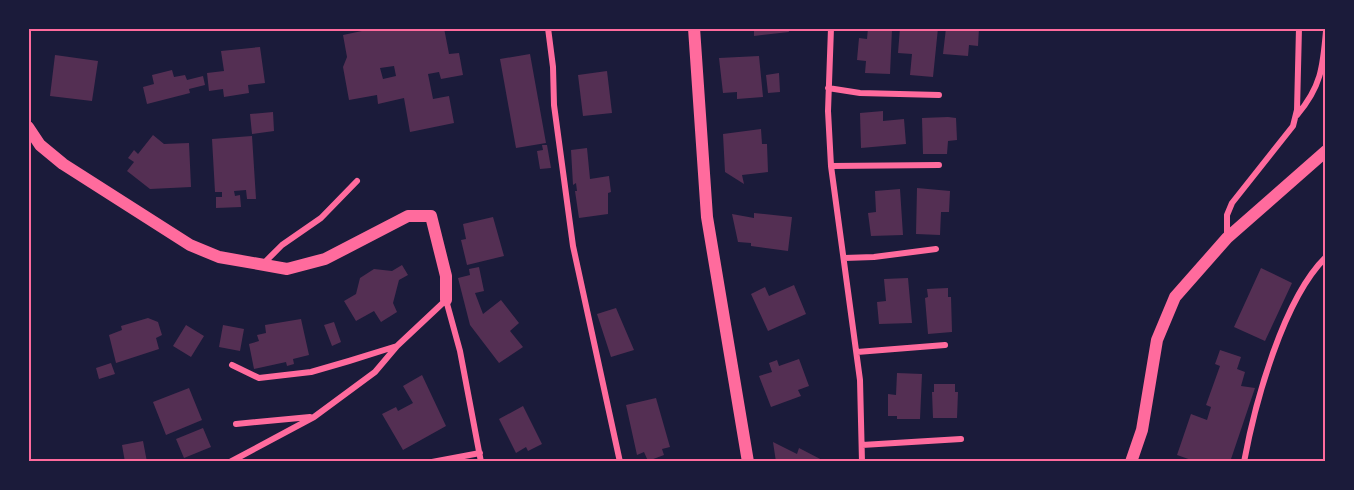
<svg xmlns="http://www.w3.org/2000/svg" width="1354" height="490" viewBox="0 0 1354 490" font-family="'Source Sans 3',sans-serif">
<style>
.building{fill:#542f53;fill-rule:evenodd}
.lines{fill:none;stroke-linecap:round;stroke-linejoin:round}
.minor{stroke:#ff6b9d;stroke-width:6}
.secondary{stroke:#ff6b9d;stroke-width:12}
.neatline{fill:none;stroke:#ff6b9d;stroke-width:2}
</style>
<rect width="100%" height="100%" fill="#1b1b3a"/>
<path class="building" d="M376 28H444L449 54 459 53 463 75 441 79 439 72 428 74 433 99 449 96 454 123 410 132 404 98 378 104 377 95 349 100 343 67 347 57 343 35ZM394 66 396 76 383 79 380 68Z
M754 28H788L789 32 754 36Z
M868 28 892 29 890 74 865 73 866 61 857 60 859 38 867 39Z
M900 28H938L933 77 910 75 912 54 898 53Z
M946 28H979L978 46 969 45 968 56 943 54Z
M260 47 265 83 248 85 249 93 224 97 223 89 209 91 207 73 224 71 221 51Z
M530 54 546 143 516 148 500 59Z
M55 55 98 61 92 101 50 96Z
M759 56 763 97 737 99V92L723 93 719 58Z
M172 70 174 77 185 75 187 80 203 76 205 85 189 89 190 93 147 104 143 87 154 84 152 75Z
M607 71 612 113 583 116 578 75Z
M779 73 780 92 768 93 766 75Z
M883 111V121L904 119 906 144 861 148 860 113Z
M273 112 274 131 252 134 250 114Z
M948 117 956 118 957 140 948 141 947 154H923L922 118Z
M761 129 762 144H767L768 172 742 175 744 184 725 172 723 134Z
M153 135 164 144 189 143 191 187 150 189 127 171 134 162 128 158 134 150 138 154Z
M252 136 256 199H247L246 190 234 191 235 196 240 195 241 207 216 208V197H222V192H215L212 139Z
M542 145H547L551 168 540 169 537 151 543 150Z
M587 148 590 179 609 176 611 192 608 193V214L579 218 575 191H577L576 183 573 185 571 150Z
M917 188 950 191 949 212H941L940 235 916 234Z
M900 189 903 235 871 236 868 213 876 212 875 191Z
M754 213 792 217 788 251 751 246V243L738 242 732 214 754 218Z
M493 217 504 256 467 265 461 240 466 239 463 224Z
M402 265 408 275 399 280 393 303 397 312 381 322 374 311 356 321 344 301 356 294 360 278 374 269 392 271Z
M479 267 484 291 475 293 483 314 501 300 519 323 510 331 523 347 499 363 470 325 458 278 470 275 469 269Z
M1261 268 1292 283 1265 341 1234 327Z
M908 278 912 323 879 324 877 302 886 301 884 279Z
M794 285 806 314 768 331 751 294 765 287 769 296Z
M948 288V297H951L952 332 928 334 925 298 928 297 927 289Z
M616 308 634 350 611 357 597 314Z
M148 318 158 322 162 335 156 338 159 349 116 363 109 335 122 330 121 326Z
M301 319 309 355 293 359 294 364 287 366 286 362 254 369 249 344 259 341 257 335 266 333 265 325Z
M334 322 341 342 332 346 324 325Z
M186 325 204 336 191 357 173 346Z
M223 325 244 329 240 351 219 347Z
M1220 350 1241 357 1237 369 1245 372 1241 386 1255 388 1230 462H1197L1177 455 1191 414 1207 420 1211 407 1206 405 1220 366 1215 364Z
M799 359 809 386 798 390 801 396 771 407 759 376 772 372 769 363 777 360 779 366Z
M111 363 115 374 99 379 96 368Z
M897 373 922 374 920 419H897V416H888V394L896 395Z
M422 375 446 426 403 450 382 414 396 407 398 411 413 403 403 386Z
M934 384H955V392H958L957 418H933L932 392H934Z
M189 388 202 420 166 435 153 402Z
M656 398 670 447 662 449 664 455 648 461 644 452 637 455 626 405Z
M523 406 542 444 528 451 526 447 516 453 499 419Z
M203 428 211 447 184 458 176 439Z
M143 441 147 462H125L122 445Z
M773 442 797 454 799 448 826 462H776Z"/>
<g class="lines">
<path class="minor" d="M548 28 553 67 554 105 573 246 620 462
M831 28 828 111 831 166 860 380 862 462
M828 88 860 93 939 95
M1297 115C1321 87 1323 67 1326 31
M831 166 939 165
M1227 237V215L1232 203 1293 126 1297 110 1299 28
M844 258 874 257 936 249
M264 263 282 245 321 218 357 181
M857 352 945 345
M232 365 259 378 311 372 349 361 397 346 446 300 460 351 481 462
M236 424 310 417
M862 445 961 439
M230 462 314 417 375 372 397 346
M432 462 480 453
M1244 462C1255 403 1283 299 1326 257"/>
<path class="secondary" d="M694 28 707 217 748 462
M28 127 40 145 63 164 190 245 219 257 287 269 325 259 408 216H431L446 276V300
M1131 462 1142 430 1157 340 1175 297 1227 238 1326 151"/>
</g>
<rect width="1354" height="490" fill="none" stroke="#1b1b3a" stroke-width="60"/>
<rect x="30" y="30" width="1294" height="430" class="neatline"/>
</svg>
